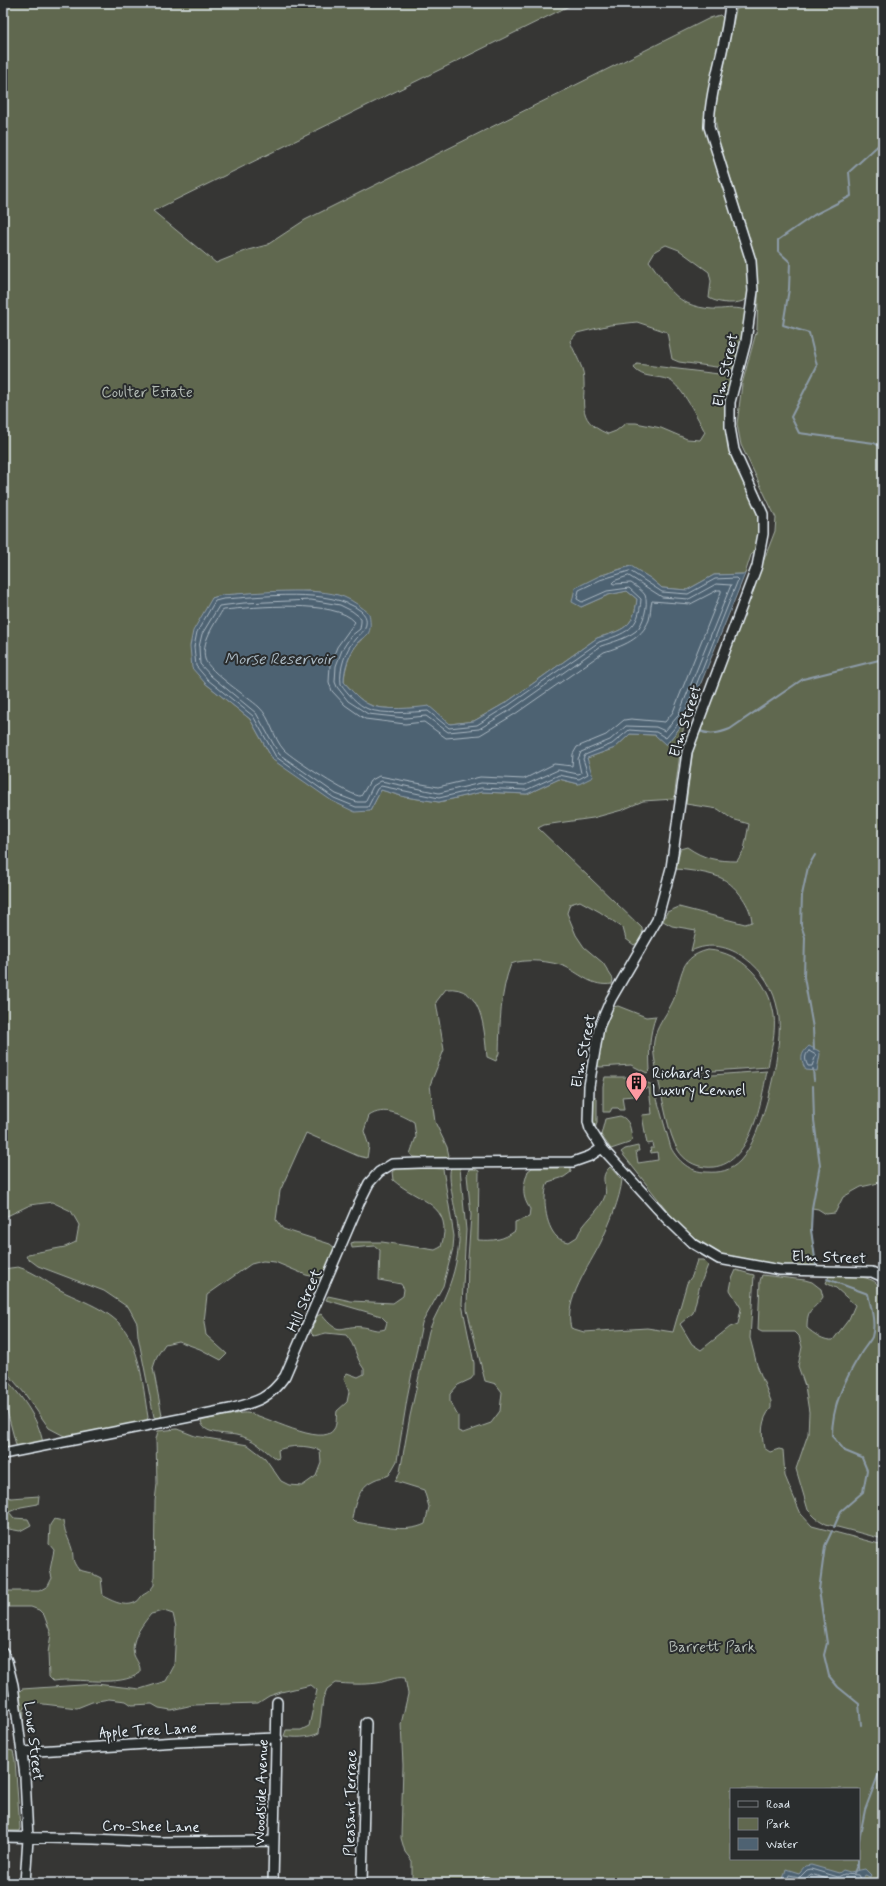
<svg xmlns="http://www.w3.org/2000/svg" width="886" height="1886" viewBox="0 0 886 1886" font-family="Mynerve,sans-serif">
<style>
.green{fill:#61684f;stroke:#a4aca4;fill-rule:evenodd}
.water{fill:#4e6272;stroke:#8c9ba8}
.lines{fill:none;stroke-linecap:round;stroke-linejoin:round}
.shore{stroke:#aab8c2;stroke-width:1}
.stream{stroke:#8c9ba8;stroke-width:2}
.minor-casing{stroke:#e8f1f8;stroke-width:12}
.minor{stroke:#2a2d2e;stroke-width:9}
.labels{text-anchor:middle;stroke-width:4;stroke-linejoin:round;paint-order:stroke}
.street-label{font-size:15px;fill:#e8f1f8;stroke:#2a2d2e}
.park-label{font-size:15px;fill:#b2bab4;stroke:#2a2d2e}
.poi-label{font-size:15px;fill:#e8f1f8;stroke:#2a2d2e;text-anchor:start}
.water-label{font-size:16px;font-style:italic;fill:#aab8c2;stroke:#2a2d2e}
</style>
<rect width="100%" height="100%" fill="#363634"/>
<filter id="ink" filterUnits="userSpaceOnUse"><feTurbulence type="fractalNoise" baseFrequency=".025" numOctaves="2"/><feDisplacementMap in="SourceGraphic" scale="8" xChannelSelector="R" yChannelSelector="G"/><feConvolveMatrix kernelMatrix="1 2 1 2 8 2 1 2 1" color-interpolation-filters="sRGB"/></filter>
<g filter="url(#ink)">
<path class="green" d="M3 3H575L153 211 216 263 248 250 267 245 305 220 710 18 720 15 723 18C720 53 707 87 705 122L746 259 749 290 747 299C738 305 719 304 709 298L711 281 709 272 679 250 666 245 655 251 649 261C669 287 674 306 712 309 723 310 734 306 745 310L747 319 735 367 731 369 679 362 672 359 667 332 637 322 610 325 577 333 570 341C573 350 581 363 583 372 588 400 572 419 608 434L616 431 626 423H636L661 428 687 439 700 440 705 432C698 419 682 386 669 380 657 375 643 379 634 368L637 364 727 375 732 378 727 400 726 431 732 452 758 513 760 533 757 550 751 555 745 574 714 575 687 590 662 588 650 578 630 566 599 576 581 607 608 595 627 591 637 599C634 628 623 630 597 638L507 702 474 721 450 724 429 707C415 708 384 711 370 705 360 701 351 690 344 682 345 663 352 646 368 634L342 596 311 591 222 595 212 598 205 683 250 719 273 760 370 811 381 790 405 797 439 802 482 792 527 794 559 779 579 784 587 758 615 748 630 734 655 735 666 744 684 723 674 799 643 801 622 810 593 818 544 825 538 828 642 928 643 940 634 945 626 939 623 928 600 912 580 901 570 904 567 913 576 935 584 947 603 963 613 979 612 984C592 987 582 975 566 967 552 961 524 958 511 964 500 993 500 1023 499 1053L496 1061 487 1057C484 1029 483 985 446 989L436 1002 444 1050 430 1085 435 1122 447 1147 449 1156 444 1159 414 1157 410 1154 416 1137 414 1122C400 1114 384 1106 369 1116L364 1131 369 1146 367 1158 358 1156 306 1133 280 1191 276 1220 283 1229 330 1244 335 1248 325 1272 320 1278 306 1275 275 1262 263 1261 251 1264 207 1295 204 1322 206 1335 227 1354 221 1360 200 1349 178 1341 165 1344 157 1356 153 1368 162 1415 159 1419 154 1417 138 1336 137 1323 129 1308 104 1291 38 1266 26 1257 28 1254 65 1247 76 1242 79 1225 71 1211 52 1202 30 1205 3 1218Z
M745 3H883V1182L861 1187 843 1197 835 1213 826 1214 818 1209 812 1208 811 1230 816 1265 806 1268H787L724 1257 713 1251 692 1238 669 1213 621 1152 625 1149 638 1146 639 1151H636L638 1163 658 1160 657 1152 651 1153 650 1148H654L653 1143 647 1144 642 1115 652 1114 649 1088 633 1089 634 1096 622 1097 624 1110H620L618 1108H612L610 1112H603V1086L605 1077H631L653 1085 671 1148C678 1161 690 1172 706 1172 720 1173 730 1171 740 1161 763 1137 785 1043 778 1011 774 989 763 971 745 958 728 946 710 942 691 951L696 930 672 926 663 921 667 912 679 907 745 924 752 922C751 906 737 887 723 879 713 873 688 870 676 869L680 849 687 847C704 859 717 861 737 861L744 850 749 824 732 819 718 809 686 804 694 741 775 531 776 518 741 445 737 424 742 384 757 329 758 297 753 250 719 142 714 112 736 10Z
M708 950C742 952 769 982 774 1015 776 1032 771 1050 768 1067L657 1075C656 1064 652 1052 654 1041 656 1027 665 1017 671 1005 684 981 675 958 708 950Z
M618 1006 646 1017 656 1016C649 1034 649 1051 650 1070L647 1073 631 1065 600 1067 596 1065 605 1022 613 1007Z
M767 1071C761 1103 750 1172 705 1167 694 1166 684 1160 678 1150 668 1134 663 1099 658 1079Z
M593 1096 597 1099V1122L595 1129 592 1123Z
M620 1116C630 1119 631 1130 632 1140L629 1143 611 1149 601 1135 605 1119Z
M410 1167 443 1169 454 1236 453 1248 443 1286 422 1323 408 1393 397 1461 389 1475C384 1478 379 1477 374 1480 359 1486 354 1505 352 1519L355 1522C376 1525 405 1534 425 1524L429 1507 424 1490 395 1481 400 1472 410 1416 429 1331C434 1316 443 1303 448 1289 454 1274 458 1256 459 1241 460 1225 446 1178 451 1168H460L466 1230 462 1304 474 1363V1375L471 1379 458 1385 450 1394V1402L458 1416V1431L463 1433 491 1423 500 1411 502 1392 496 1384 485 1381 467 1310 468 1258 471 1215 467 1175 469 1169H475L479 1171 478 1240C494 1241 503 1240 515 1231V1222L529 1217 530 1209C521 1195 523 1186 528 1171L532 1168H570L571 1172 564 1177 548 1182C542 1196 545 1226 557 1237 560 1240 565 1241 569 1242L577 1237C583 1221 599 1213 605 1196 608 1185 598 1178 610 1167L622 1180C620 1199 609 1225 601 1242 590 1265 563 1301 571 1328L584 1332 647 1328 673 1332 687 1283 692 1276 697 1260H703L708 1265 700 1285 693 1313 680 1324 692 1344 701 1350 730 1327 738 1324 741 1308 730 1290 732 1279 736 1270 754 1275 750 1338 757 1365 771 1401V1408C761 1420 761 1433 764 1448L770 1452 779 1449 783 1450 785 1476 792 1493 801 1514 812 1526 883 1545V1883H412V1861L405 1852 401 1838 403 1765 401 1724 408 1694 405 1678C395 1676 387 1682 377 1683 363 1685 349 1684 335 1683L327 1689 323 1699 319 1733C309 1738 294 1738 284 1736L286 1730H301L309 1726 317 1690 311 1685 281 1692 269 1696 258 1703 193 1705 171 1710 159 1708 152 1704 132 1705 126 1701 109 1699 92 1702 77 1708 35 1703 27 1705 24 1709 23 1733 18 1693 22 1689 96 1684 140 1689 166 1681 174 1666 176 1627 173 1614 164 1611 151 1614C142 1625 130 1640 134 1655 137 1662 141 1665 140 1673 118 1688 80 1677 53 1681L49 1677 48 1653 51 1634 44 1615 39 1610 31 1607H3V1591H39L48 1586 52 1578 50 1570 54 1550 49 1544 50 1525 54 1519 63 1521C64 1531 69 1539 72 1549 74 1559 71 1560 79 1570L91 1573 101 1578 103 1596C112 1601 126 1608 136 1602 139 1601 140 1597 143 1595 148 1592 150 1591 154 1585L155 1501 157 1484 156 1439 158 1431 177 1429 195 1436 248 1445 265 1458 281 1481 289 1485 302 1486 316 1476 321 1463 320 1450C305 1445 292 1445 278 1450L279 1458 276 1459C261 1448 256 1439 236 1435 225 1433 203 1435 201 1421 208 1419 241 1412 247 1413 263 1414 323 1449 334 1429 337 1425 336 1416 337 1411L347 1402 349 1392 344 1378 347 1373 358 1377 364 1374V1369C355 1357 356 1346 346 1335L326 1333 314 1336 311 1333 315 1317 321 1314C341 1339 340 1324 363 1327 372 1328 376 1332 385 1329L387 1322 381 1316 326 1300 328 1296 351 1301 393 1303 403 1296 404 1289 401 1284 379 1280 380 1250 375 1246 352 1248 351 1243 354 1242H382L435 1250 441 1247C455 1203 418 1202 393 1180L392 1172 397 1168ZM731 1789H859V1859H731Z
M18 1267C36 1272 50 1285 66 1293 81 1300 99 1307 112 1317 141 1338 142 1384 148 1417L147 1421 68 1438 49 1428 25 1394 3 1368V1269Z
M762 1275 805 1280 812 1282 821 1289 823 1297C813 1312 807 1306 807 1328 814 1334 824 1341 833 1340L849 1319 855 1305 836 1288 826 1283 829 1276C841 1276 871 1274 878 1285 880 1289 881 1295 883 1300V1539L826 1524 816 1518 808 1510 796 1469 808 1434 809 1412 805 1386 798 1366 802 1347 799 1336 795 1332H762L758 1330 760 1281Z
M3 1376C21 1395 38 1417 43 1443L20 1447 16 1445 6 1407 3 1402Z
M3 1420 9 1446 3 1451Z
M3 1495 11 1498 39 1496 38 1504 21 1507 9 1512 14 1518 28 1519 31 1525 20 1531 3 1528Z
M3 1749 13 1751 15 1760 20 1828 19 1831H3Z"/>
<path class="water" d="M631 566 650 578 662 588 687 590 714 575 745 574 686 720 666 745 655 735 630 734 615 748 587 758 593 777 579 784 559 779 527 794 482 792 439 802 405 797 381 790 370 811 355 812 332 801 273 760 250 719 205 683 192 668 190 646 193 631 212 598 222 595C252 593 317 586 344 597 354 601 361 607 369 613 370 620 372 630 367 635 363 638 360 640 357 643 349 656 344 667 344 682 351 690 360 701 370 705 384 711 415 708 429 706L450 724 474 721 507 702 597 638C623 630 634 628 637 599L627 591 608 595 581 607 572 602 575 588 599 576Z
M809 1046 819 1051 820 1054 817 1071 806 1070C800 1060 800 1054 809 1046Z
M811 1865 839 1873 843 1870 850 1872 865 1869 871 1875 870 1877 865 1875 863 1878 866 1883H782L786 1869 799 1873 805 1866Z"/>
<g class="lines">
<path class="shore" d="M630 571 662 592 688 594 715 579 736 578 738 580 683 718 666 738 656 732 629 730 612 744 585 755 583 759 588 774 579 779 559 775 526 790 481 788 439 798 381 786 377 789 368 807H356L334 798 276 757 253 716 208 680 196 666 194 647 197 632 215 601 223 599C260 597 331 587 361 611 365 615 367 618 366 624 365 632 361 633 356 638 345 650 339 669 341 684 347 693 358 705 368 709 383 715 413 712 428 711L449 728 477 725 509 705 599 642C626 633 639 630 641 599L629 588 607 591 582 602 577 599 579 590 600 580Z
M629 576 662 597 689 599 716 584 731 585 678 716 665 731 656 727 626 726 610 740 581 752 578 759 581 773 578 774 558 770 525 785 481 783 439 793 381 781 373 786 365 802H357L336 794 279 754 256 713 211 676 200 664 199 647 202 634 219 606 244 603 311 600 340 605 352 611 361 618V622L360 629 351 636 342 650 336 666 335 682 337 687 348 701 368 714 405 718 426 716 448 732 479 729 512 709 601 646C613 642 625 639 636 631 643 625 649 604 645 595 642 590 635 586 631 583L614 584 612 583 614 581Z
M718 590H721V592L673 712 665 722 631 719 624 720 606 735 577 747 573 754 572 766 554 764 524 779 480 777 438 787 379 776 370 781 361 796C352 798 292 758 284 750 273 738 271 718 259 707 248 697 209 672 205 659 201 642 214 625 222 611L224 610C254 607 336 599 355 622L337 647 330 665 329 682 332 691 345 705 365 719 405 724 424 722 446 738 480 735 515 714 604 652C622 646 641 640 649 620 651 614 650 607 652 601L690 604Z
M809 1051 816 1055 812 1066H808C805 1061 804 1055 809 1051Z
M786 1883 789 1875 800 1877 807 1870 811 1869 838 1877 844 1874 858 1875 862 1883
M791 1883 793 1881H803L811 1874 837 1882 853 1880 856 1883"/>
<path class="stream" d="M883 141 849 172 851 196 814 215 778 240V251L790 262 789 289 783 325 809 333 817 366 791 417 799 433 874 443 883 448
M698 730C709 736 720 733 730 729L803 679 883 659
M814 1050 813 1028 804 977 805 937 801 925 802 895 808 867 815 855
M813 1069 814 1080
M813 1086 814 1120 820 1165 812 1208 811 1230 816 1265
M827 1279 868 1294C871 1307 876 1323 872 1337 869 1343 863 1349 860 1355 844 1381 832 1406 832 1436L845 1451 862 1458 867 1470 863 1492 841 1511 834 1527
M832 1531 825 1546 819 1590 827 1643 824 1655 829 1676 838 1687 859 1704 861 1725
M859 1840 865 1810 879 1773
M858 1870V1859
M854 1873 857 1865"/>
<defs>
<path id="minor" d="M730 3C727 45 710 85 709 127L751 261 753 291 746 341 730 402V427L734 450 763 514V534L757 566 687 752 671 868 657 920 611 999 599 1027 589 1086 588 1122 590 1129 602 1148 666 1218 692 1243 719 1259 780 1270 872 1272 883 1277
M3 1454 230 1409C256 1402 269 1399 285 1376L360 1201 369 1183 379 1172 392 1164 420 1163 573 1162 590 1156 602 1148
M3 1652 7 1661 13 1685 25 1776 28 1839 25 1883
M3 1704H15
M22 1752 177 1742 277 1738
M3 1837 94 1839 159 1842 273 1841
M273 1883 277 1702
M362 1883 366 1723
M486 1883V1882"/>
</defs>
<use href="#minor" class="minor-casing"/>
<use href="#minor" class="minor"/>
</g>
</g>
<defs>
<symbol id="building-pin" viewBox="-11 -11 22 30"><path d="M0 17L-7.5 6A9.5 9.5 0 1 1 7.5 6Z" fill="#ff9aa2" stroke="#2a2d2e"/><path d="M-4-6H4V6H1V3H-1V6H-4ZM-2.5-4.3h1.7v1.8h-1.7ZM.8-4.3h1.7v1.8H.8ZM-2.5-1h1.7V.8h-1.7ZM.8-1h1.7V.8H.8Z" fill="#111"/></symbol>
</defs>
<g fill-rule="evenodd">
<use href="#building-pin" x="624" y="1070" width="25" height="34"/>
</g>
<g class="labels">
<g class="street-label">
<text transform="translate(725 370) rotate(-78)" y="5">Elm Street</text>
<text transform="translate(685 721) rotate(-72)" y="5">Elm Street</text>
<text transform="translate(583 1051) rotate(-79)" y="5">Elm Street</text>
<text transform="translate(829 1257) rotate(2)" y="5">Elm Street</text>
<text transform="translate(304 1300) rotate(-67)" y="5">Hill Street</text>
<text transform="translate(148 1730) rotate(-3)" y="5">Apple Tree Lane</text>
<text transform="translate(34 1741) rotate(83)" y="5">Lowe Street</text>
<text transform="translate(261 1792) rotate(-88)" y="5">Woodside Avenue</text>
<text transform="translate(350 1803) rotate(-89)" y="5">Pleasant Terrace</text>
<text transform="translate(151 1826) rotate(1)" y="5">Cro-Shee Lane</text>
</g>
<g class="park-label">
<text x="147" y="397">Coulter Estate</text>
<text x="712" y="1652">Barrett Park</text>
</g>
<g class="poi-label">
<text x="652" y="1078">Richard's<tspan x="652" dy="17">Luxury Kennel</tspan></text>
</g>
<g class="water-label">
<text x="279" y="664">Morse Reservoir</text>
</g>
</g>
<rect width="886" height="1886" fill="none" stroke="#2a2d2e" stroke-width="16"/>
<rect x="8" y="8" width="870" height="1870" fill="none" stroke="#e8f1f8" stroke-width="1.5" filter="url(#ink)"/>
<rect x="730" y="1788" width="130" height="72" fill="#2a2d2e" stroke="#767b7f"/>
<rect x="738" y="1801" width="20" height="6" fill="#2a2d2e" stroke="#767b7f"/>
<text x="766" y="1808" font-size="12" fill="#e8f1f8">Road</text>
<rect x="738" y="1818" width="20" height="12" fill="#61684f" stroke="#767b7f"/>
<text x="766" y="1828" font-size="12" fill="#e8f1f8">Park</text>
<rect x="738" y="1838" width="20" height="12" fill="#4e6272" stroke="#767b7f"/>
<text x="766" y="1848" font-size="12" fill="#e8f1f8">Water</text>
</svg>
